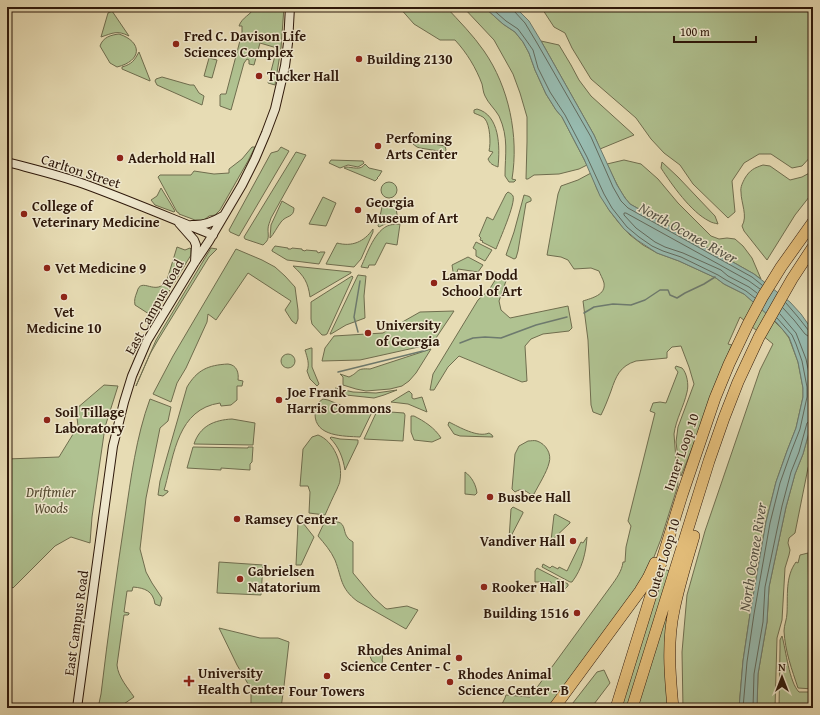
<svg xmlns="http://www.w3.org/2000/svg" width="820" height="715" viewBox="0 0 820 715" font-family="'Gentium Book Plus',serif">
<style>
.green{fill:#b0c291;stroke:#6f6d4e}
.water{fill:#97bbb0;stroke:#6d7a6e}
.lines{fill:none;stroke-linecap:round;stroke-linejoin:round}
.shore{stroke:#626a5d;stroke-width:1}
.stream{stroke:#6d7a6e;stroke-width:1.5}
.secondary-casing{stroke:#2e180a;stroke-width:10}
.highway-casing{stroke:#2e180a;stroke-width:12}
.secondary{stroke:#efe8ce;stroke-width:8}
.highway{stroke:#e4be7a;stroke-width:11}
.poi-dot{fill:#8f2418;stroke:#efe8ce;stroke-width:1.5}
.labels{text-anchor:middle;stroke-width:3;stroke-linejoin:round;paint-order:stroke}
.poi-label{font-size:14px;font-weight:bold;fill:#2e180a;stroke:#efe8ce;text-anchor:start}
.street-label{font-size:14px;fill:#2e180a;stroke:#efe8ce}
.park-label{font-size:14px;font-style:italic;fill:#554b32;stroke:#efe8ce}
.water-label{font-size:15px;font-style:italic;fill:#535144;stroke:#efe8ce}
</style>
<rect width="100%" height="100%" fill="#e7dcb4"/>
<filter id="stains"><feTurbulence type="fractalNoise" baseFrequency=".005" numOctaves="4"/><feColorMatrix values="0 0 0 0 .2 0 0 0 0 .09 0 0 0 0 .02 0 0 0 .5 -.17"/></filter>
<radialGradient id="worn" r=".72"><stop offset=".6" stop-color="#630" stop-opacity="0"/><stop offset="1" stop-color="#630" stop-opacity=".3"/></radialGradient>
<path class="green" d="M255 7H284L281 48 275 85 268 83 277 48 260 43 254 65 249 64V60L247 59 244 63 231 110 220 106V95L221 94H226L242 33V26H239C242 17 251 15 255 7Z
M399 7H446C459 21 473 35 484 51 509 87 519 136 512 179L516 180 514 182H509L505 176C505 154 509 138 499 116 495 109 488 103 485 96 483 92 483 88 482 84 476 68 467 53 455 40H440L414 24Z
M463 7H484L503 24 515 32 523 42 529 53 535 70 546 94 556 110 562 117 587 165 579 169 559 174 534 175 528 179H526L527 142V117L520 93 513 74 494 40Z
M541 7H813V154L802 166 792 168 771 154H759L744 163 732 181 735 212 728 218 693 184 680 165 664 153 651 139 636 118 591 79 572 48 565 33 554 27Z
M112 11 129 36C117 30 113 33 101 37L108 13Z
M119 34C143 42 142 61 117 67L110 63 100 46C103 37 111 35 119 34Z
M541 41 559 45 571 65 579 80 591 96 634 135 600 149 594 135Z
M139 52 150 80V81L122 69V67C132 64 134 61 139 52Z
M209 58 217 60 212 78 204 76Z
M162 77 190 85H194L199 93 204 96 202 105 157 85 155 81 156 79Z
M477 109C500 115 500 147 498 167 493 165 490 164 488 159L493 152 489 151C491 143 490 125 485 119 483 116 478 115 474 113V110Z
M425 140 428 143 445 146 446 150 445 152 420 148 417 147 413 144 414 143Z
M252 147H255L248 161 220 210 215 215 209 216 204 220H195L179 214V213L177 212 158 177 160 175H191L194 171 214 174 229 173V169L242 159Z
M281 147 289 151 239 236 230 232 229 230 271 153 278 151Z
M296 152 306 155 271 218C270 222 268 225 268 229 268 237 270 239 263 245L245 239 244 237Z
M331 160 363 161 364 163 363 164 358 167 348 165 340 168 329 163Z
M624 160 641 164 658 179 678 203 711 236 719 239 727 238 735 239 743 246 752 258 761 279 754 274 630 204C620 193 614 178 607 164Z
M662 162 678 177 715 216 718 224C715 223 712 223 709 221 691 212 672 185 661 168Z
M365 164 369 168 382 171 379 176 377 178H378L375 181 373 180 344 168 346 167C352 167 361 171 365 164Z
M763 165 770 166 790 180 802 177 813 171V192L795 215 767 260 744 231 742 226C748 216 741 203 741 192 740 187 743 182 745 178 750 170 754 168 763 165Z
M591 173 597 189 609 210 619 223 630 235 643 245 657 253 679 261 716 278 724 284 744 294 765 312 783 330 789 338 798 362 803 388V397L796 428 787 451 776 482 766 522 750 614 743 661 739 708H683L682 652 687 595 705 531 760 370 773 344 740 317 728 344 732 345 716 383 693 446 681 476 677 450 676 442 678 427 694 384 689 367 681 346 672 347 667 352V358L636 361C620 366 616 376 611 391 608 399 605 407 601 415L593 412 591 405 588 340 583 301C592 298 606 295 604 283 603 279 600 274 599 271L591 268 574 269 568 260 561 257 547 255 558 194 561 186 578 180Z
M381 190a8 8 0 1 1 16 0a8 8 0 1 1-16 0Z
M161 188 175 211 174 212 155 205 151 200 157 196Z
M508 192C510 193 512 194 513 196 516 203 499 241 496 249L482 242 483 241 480 240 481 238 479 236 487 217 493 220 506 194Z
M524 195C527 196 532 196 531 201L526 203 518 251 516 258 514 259 506 255 514 232Z
M323 197 336 203 326 226 309 224Z
M282 201 294 208C294 218 286 215 281 222 277 227 274 234 270 238L271 225Z
M395 201 398 221 389 222 379 227 378 226 383 202 391 203Z
M400 224 397 245 386 243 375 265H369L368 268 361 267C367 254 375 229 390 225 393 224 397 225 400 224Z
M373 229V232L361 259 354 267 326 264 337 243C352 247 364 242 373 229Z
M476 242 492 250 485 261 476 256V250L473 248Z
M275 246 288 248V249H291L292 248 302 249V250L305 251 306 250 317 251V252L319 253 320 252H325L319 264 287 260 272 251V250Z
M177 247 185 250 190 248 191 249V255L157 311 154 312H150L149 314 135 305C134 300 135 297 137 292 141 275 156 298 167 280Z
M211 248 217 249 209 257 158 340 150 354 136 386 156 340Z
M236 249 262 260 275 267 285 276 295 287 298 310V319L296 324 292 321 285 310 291 301 248 273 216 320 208 314 207 322 186 368 177 383 171 402 153 394 173 356Z
M468 257 483 265 478 272 458 269 456 275 454 278 452 265Z
M293 266 351 272V273L310 297C308 282 304 276 293 266Z
M499 274 507 278 499 301 501 310 510 318 568 306 572 328 569 331 543 334 531 339 525 346 527 381 522 382 459 356 448 367 434 390H430L433 374 478 300 489 290Z
M358 275 366 276 364 296 365 318 346 325 331 334H330Z
M352 276 353 277 327 334 325 335H322L312 324 311 319V302Z
M454 311 432 344 360 360 322 361 325 348 334 336 383 333 420 312Z
M311 348H312V367L319 384 317 386 310 379 307 371C310 364 307 357 305 350Z
M431 349 416 373 409 381 402 386 390 389 366 391 356 389 343 385V377L340 374 349 377C360 372 355 368 370 369Z
M281 361a7 7 0 1 1 14 0a7 7 0 1 1-14 0Z
M228 364C237 365 239 373 238 380L243 381 242 386H237V400L231 405 221 406 220 403C178 409 174 454 165 487L164 490 168 491V492L163 496 158 495 160 481 187 387C197 370 208 365 228 364Z
M676 366C678 367 680 367 682 368 687 373 689 385 687 392 684 406 676 419 674 434L678 485 661 539 647 575 551 708H500L505 698 506 695 530 697 611 586C616 579 622 571 623 562H625L626 547 631 526 628 521 655 413 650 411 653 403 660 402 666 403 678 372 675 368Z
M104 385 118 386 105 427 92 517 90 543 71 537 55 546 13 588 7 584V459L59 457 78 426 76 409Z
M335 388 353 392 376 393 397 390 384 395 374 398 346 395 339 392Z
M409 391 412 394V398L414 399 422 397 427 412 408 404 391 402Z
M150 399 171 407 168 421 160 428 146 498 140 549 146 572 152 583 162 598 160 606 155 604C153 591 145 588 133 587L132 591H127L124 612 129 613V614L128 615H124L117 665C118 677 128 688 134 697L118 708H98L101 694C108 635 116 577 125 518 131 478 136 437 150 399Z
M323 399 328 400 350 409 373 410 360 437C344 436 315 437 315 414 314 407 317 403 323 399Z
M377 411 404 413 405 415 403 441 364 439Z
M411 416H414C424 421 435 428 441 438L432 442 414 440 411 432Z
M813 418V452L808 468 795 533 789 538 788 543 790 550 789 555 785 568 782 620 777 638 775 708H757L758 674 767 622 769 587 786 507 795 474 803 454Z
M232 419 255 423 253 445 194 444C200 426 214 420 232 419Z
M449 422C459 427 478 438 489 433L492 435 493 437 460 436 454 434 448 425Z
M318 435C334 441 343 464 340 480 340 483 338 486 337 489 333 497 329 506 325 515L309 513 310 492 308 486H300L303 449 312 437Z
M331 437 340 439 358 440V443L345 470C343 458 339 447 330 438Z
M528 441C531 441 534 440 537 441 546 444 552 454 549 463 547 472 538 486 534 494H530C525 490 521 488 515 492L512 489 515 454 519 446Z
M193 447 248 448V447H253L252 462 250 464V470L221 468V470L187 468Z
M465 472C472 477 476 485 477 493L475 495 465 494Z
M513 507 523 512V513L509 540V539L511 509Z
M555 514 570 522V523L551 541 554 515Z
M328 521C331 522 335 521 338 522 346 524 343 533 348 538 348 539 352 541 353 542V573L373 597 385 608 387 609 407 606 418 610 406 629 357 601C340 588 342 578 335 560 331 551 324 543 318 536L324 523H328Z
M298 523H303L314 537 301 565H296Z
M587 537C586 553 582 569 572 582H570L542 567 543 564 550 568 552 566 558 569 559 567 567 571 581 542 583 543Z
M808 553 809 601 811 607 813 609V689L798 688C792 670 785 651 784 631 784 625 787 619 787 613 788 596 785 577 796 562L798 563 800 555Z
M219 562 263 565 261 595 217 593Z
M537 568 568 584V586L561 593 556 589 551 588V582H535V571Z
M663 569 670 571 627 708H619Z
M676 579 671 708H636Z
M219 628 260 638H278L289 642 284 686 281 708H251V689L237 665Z
M782 636C786 650 789 682 799 692H813V708H779L780 648V640Z
M366 647 375 649 383 648 382 667 372 661Z
M604 670 610 683 591 708H569L597 672Z"/>
<path class="water" d="M484 7H515L529 21 541 41 594 135 617 185 625 198 630 204 754 274 790 302 801 314 813 331V418L803 454 795 474 786 507 769 587 767 622 758 674 757 708H739L743 661 750 614 766 522 776 482 787 451 796 428 803 397V388L798 362 792 345 789 337 777 323 744 294 724 284 716 278 679 261 657 253 637 240 624 229 609 210 600 196 584 159 562 117 556 110 546 94 535 70 529 53 523 42 515 32 503 24Z"/>
<g class="lines">
<path class="shore" d="M490 7 506 21 518 29 526 40 533 50 538 68 550 92 565 115 587 157 604 194 612 208 627 227 639 237 652 246 663 251 681 257 718 275 726 280 746 291 755 298
M513 7 514 11 525 23 537 43 591 137 613 187 621 201 628 208 752 277 762 285
M757 293 749 287 728 276 721 270 683 253 665 247 655 242 636 228 624 215V213H626L749 281 760 289
M786 303 798 317 809 331 813 332
M783 308 794 320 805 334 808 336 813 337
M780 314 796 333 806 359 812 388V398L809 413 810 415H813
M743 708 747 662 754 614 770 523 780 483 791 452 800 429 807 397V387L802 361 796 344 792 335 777 318
M753 708 754 674 763 622 765 587 782 506 791 472 799 452 807 423 810 421 813 420"/>
<path class="stream" d="M584 313 594 307 613 304 631 305 645 300 660 290H668L670 295 677 298 685 293 704 284 715 277
M358 332 354 317 360 281
M460 343 473 338 485 337 501 338 536 325 567 317
M338 372 427 350"/>
<defs>
<path id="secondary" d="M7 162C33 169 59 175 84 184 128 200 170 218 213 235
M179 223 194 240 196 245 195 262
M192 225C204 226 213 222 223 216
M77 708 113 446 124 402 132 376 147 341 195 262 209 241 242 185 255 159 266 133 275 109 285 66 288 43 290 7"/>
<path id="highway" d="M554 708 640 591 648 578 655 563
M616 708 682 495 715 398 729 364 748 324 763 296 781 267 813 222
M632 708 709 461 724 418 738 382 759 337 792 279 813 247
M673 708C670 676 667 642 674 610 679 585 687 560 694 536"/>
</defs>
<use href="#secondary" class="secondary-casing"/>
<use href="#highway" class="highway-casing"/>
<use href="#secondary" class="secondary"/>
<use href="#highway" class="highway"/>
</g>
<g class="poi-dot">
<circle cx="176" cy="44" r="4"/>
<circle cx="359" cy="59" r="4"/>
<circle cx="259" cy="76" r="4"/>
<circle cx="378" cy="146" r="4"/>
<circle cx="120" cy="158" r="4"/>
<circle cx="358" cy="210" r="4"/>
<circle cx="24" cy="214" r="4"/>
<circle cx="47" cy="268" r="4"/>
<circle cx="434" cy="283" r="4"/>
<circle cx="64" cy="297" r="4"/>
<circle cx="368" cy="333" r="4"/>
<circle cx="279" cy="400" r="4"/>
<circle cx="47" cy="420" r="4"/>
<circle cx="490" cy="497" r="4"/>
<circle cx="237" cy="519" r="4"/>
<circle cx="573" cy="541" r="4"/>
<circle cx="240" cy="579" r="4"/>
<circle cx="484" cy="587" r="4"/>
<circle cx="577" cy="613" r="4"/>
<circle cx="459" cy="658" r="4"/>
<circle cx="327" cy="676" r="4"/>
<path d="M187 675h4v4h4v4h-4v4h-4v-4h-4v-4h4z"/>
<circle cx="450" cy="682" r="4"/>
</g>
<g class="labels">
<g class="poi-label">
<text x="184" y="41">Fred C. Davison Life<tspan x="184" dy="16">Sciences Complex</tspan></text>
<text x="367" y="64">Building 2130</text>
<text x="267" y="81">Tucker Hall</text>
<text x="386" y="143">Perfoming<tspan x="386" dy="16">Arts Center</tspan></text>
<text x="128" y="163">Aderhold Hall</text>
<text x="366" y="207">Georgia<tspan x="366" dy="16">Museum of Art</tspan></text>
<text x="32" y="211">College of<tspan x="32" dy="16">Veterinary Medicine</tspan></text>
<text x="55" y="273">Vet Medicine 9</text>
<text x="442" y="280">Lamar Dodd<tspan x="442" dy="16">School of Art</tspan></text>
<text x="64" y="317" text-anchor="middle">Vet<tspan x="64" dy="16">Medicine 10</tspan></text>
<text x="376" y="330">University<tspan x="376" dy="16">of Georgia</tspan></text>
<text x="287" y="397">Joe Frank<tspan x="287" dy="16">Harris Commons</tspan></text>
<text x="55" y="417">Soil Tillage<tspan x="55" dy="16">Laboratory</tspan></text>
<text x="498" y="502">Busbee Hall</text>
<text x="245" y="524">Ramsey Center</text>
<text x="565" y="546" text-anchor="end">Vandiver Hall</text>
<text x="248" y="576">Gabrielsen<tspan x="248" dy="16">Natatorium</tspan></text>
<text x="492" y="592">Rooker Hall</text>
<text x="569" y="618" text-anchor="end">Building 1516</text>
<text x="451" y="655" text-anchor="end">Rhodes Animal<tspan x="451" dy="16">Science Center - C</tspan></text>
<text x="198" y="678">University<tspan x="198" dy="16">Health Center</tspan></text>
<text x="458" y="679">Rhodes Animal<tspan x="458" dy="16">Science Center - B</tspan></text>
<text x="327" y="696" text-anchor="middle">Four Towers</text>
</g>
<g class="street-label">
<text transform="translate(81 171) rotate(18)" y="5">Carlton Street</text>
<text transform="translate(154 307) rotate(-61)" y="5">East Campus Road</text>
<text transform="translate(681 452) rotate(-71)" y="5">Inner Loop 10</text>
<text transform="translate(663 558) rotate(-73)" y="5">Outer Loop 10</text>
<text transform="translate(76 623) rotate(-82)" y="5">East Campus Road</text>
</g>
<g class="park-label">
<text x="51" y="497">Driftmier<tspan x="51" dy="16">Woods</tspan></text>
</g>
<g class="water-label">
<text transform="translate(688 233) rotate(29)" y="5">North Oconee River</text>
<text transform="translate(753 557) rotate(-81)" y="5">North Oconee River</text>
</g>
</g>
<rect width="820" height="715" fill="none" stroke="#e7dcb4" stroke-width="24"/>
<rect x="8" y="8" width="804" height="699" fill="none" stroke="#2e180a" stroke-width="2"/>
<rect x="12" y="12" width="796" height="691" fill="none" stroke="#2e180a"/>
<g transform="translate(782 677)" stroke="#efe8ce" stroke-width="3" paint-order="stroke">
<path d="M0-3L7 15L0 10L-7 15Z" fill="#2e180a"/>
<text y="-6" font-size="11" font-weight="bold" text-anchor="middle" fill="#2e180a">N</text>
</g>
<path d="M674 36v6h82v-6" fill="none" stroke="#2e180a" stroke-width="2"/>
<text x="680" y="36" font-size="12" fill="#2e180a" stroke="#efe8ce" stroke-width="3" paint-order="stroke">100 m</text>
<rect width="100%" height="100%" filter="url(#stains)"/>
<rect width="100%" height="100%" fill="url(#worn)"/>
</svg>
